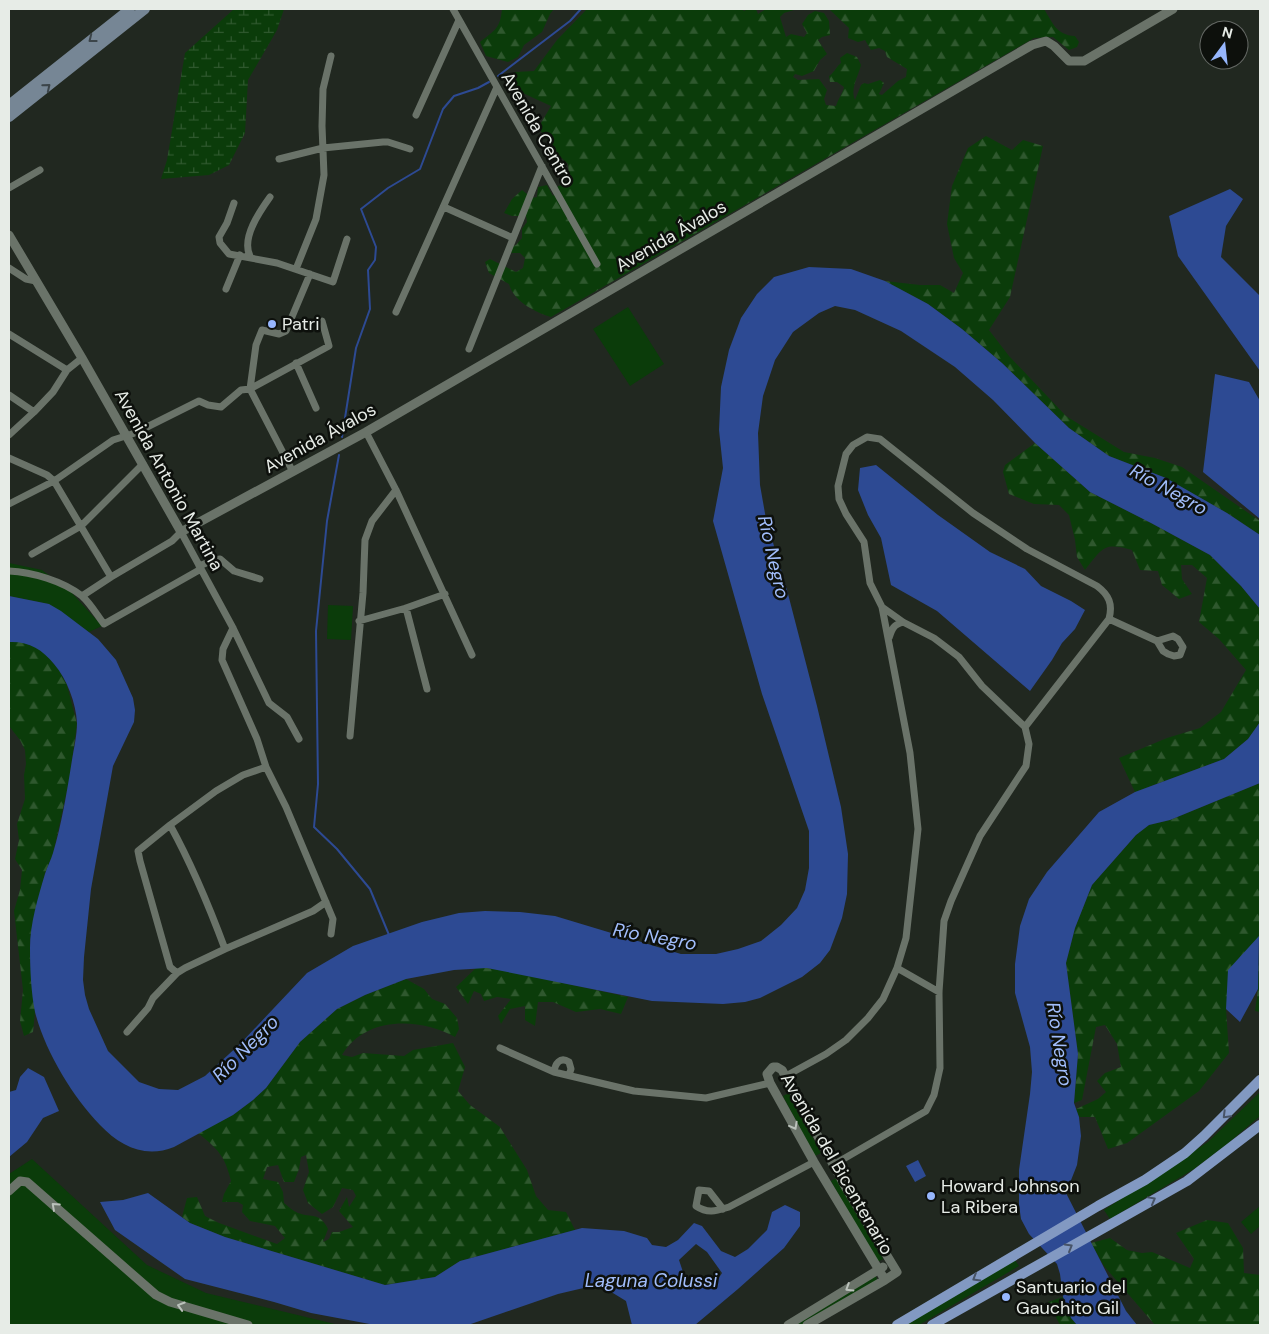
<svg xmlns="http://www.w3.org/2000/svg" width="1269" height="1334" viewBox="0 0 1269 1334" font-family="'DM Sans',sans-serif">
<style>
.forest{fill:url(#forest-firs);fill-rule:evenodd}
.wetland{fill:url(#wetland-marsh)}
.park{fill:#0b3c0a}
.water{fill:#2d4a93;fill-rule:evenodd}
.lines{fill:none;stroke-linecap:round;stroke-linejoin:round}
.stream{stroke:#2d4a93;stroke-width:2}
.minor{stroke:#6a7369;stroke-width:7}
.tertiary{stroke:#6a7369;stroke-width:9}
.secondary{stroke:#768695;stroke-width:10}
.primary{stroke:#8299c2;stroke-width:10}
.oneway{stroke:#3c454a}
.oneway2{stroke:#485467}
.oneway3{stroke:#bbc2bb}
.poi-dot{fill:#96b6fd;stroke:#0d100c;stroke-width:2}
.labels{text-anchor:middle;stroke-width:5;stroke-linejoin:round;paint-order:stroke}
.street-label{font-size:18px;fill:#e7ece7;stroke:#0d100c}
.poi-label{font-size:18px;fill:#e7ece7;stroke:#0d100c;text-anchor:start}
.water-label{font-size:19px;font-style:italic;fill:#a1bdfb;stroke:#0d100c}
</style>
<defs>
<pattern id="forest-firs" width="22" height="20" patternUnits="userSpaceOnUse" patternTransform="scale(1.25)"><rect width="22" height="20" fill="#0b3c0a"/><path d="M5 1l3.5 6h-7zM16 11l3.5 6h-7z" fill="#2f582e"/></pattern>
<pattern id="wetland-marsh" width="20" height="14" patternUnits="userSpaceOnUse" patternTransform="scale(1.25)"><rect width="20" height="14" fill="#0b3c0a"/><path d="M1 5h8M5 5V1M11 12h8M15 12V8" fill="none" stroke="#2f582e"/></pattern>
</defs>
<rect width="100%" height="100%" fill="#212820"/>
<path class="forest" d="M502 9H554L550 14 542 32 524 45 518 57 508 62 486 56 480 42C495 30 500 29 502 9Z
M587 9H742L744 11 748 9H756L758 14 766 9H794V10L784 13 780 17 786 37 791 34 804 37 807 33 802 24 808 15 815 11 824 13 829 21 830 35 822 37 818 40 827 54 820 60 814 71 802 76 795 74 793 77 798 80 819 79 827 90 824 99 826 105 836 106C838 99 843 93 844 87L837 82H830L829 76C834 73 836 67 841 63L840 58 847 53 857 57 861 65C858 77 850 89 855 100L861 85 864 83 868 84 880 80 884 83 879 94 882 95 898 81 906 77 907 69 887 57 885 51 879 48 871 50 865 40 858 42 848 38 849 28 830 10 832 9H1044C1053 23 1056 35 1075 36L1079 42 1077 47 1069 50 1053 37 1034 38 551 317C535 312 514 302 509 284L489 273 485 262 490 259 516 272 523 268 525 258 520 253H512L507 249 516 245 522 238V229L527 222 526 216H512L504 213 512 199 522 190 532 198 537 197 538 187 547 185 553 196 558 186 570 183 568 164 555 152 546 137 538 128 551 106 505 85 515 72 534 71 557 40Z
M986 136 1012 150 1023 140 1043 146 1010 297 989 330 1009 356 1066 416 1124 452 1155 458 1182 467 1260 521V535L1227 513 1166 478 1109 456 1069 428 1002 363 962 329 928 304 885 281 920 285H940L954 293 963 273 954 258 947 224 952 186 968 148Z
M1035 443 1090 492 1151 523 1210 555 1241 586 1260 609V722L1248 739 1224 759 1135 792 1119 758 1167 738 1200 728 1221 712 1246 670 1219 639 1199 622 1207 578 1192 565H1181L1182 579 1192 594 1179 599 1162 585 1158 571 1140 570 1132 550C1103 542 1103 548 1085 570L1077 557 1075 540 1069 515 1059 505 1034 504 1009 494 1003 472 1005 465Z
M9 642H22L34 646 46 654 59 670 67 685 77 724 69 781 53 854 45 873 31 932 30 946 31 972 35 1011 33 1032 24 1036 20 1021 23 990 14 911 20 890 22 870 15 859 19 840 17 824 25 799 24 775 26 764 25 750 20 740 9 726Z
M1260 783V1012L1255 1011 1258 989 1259 937 1226 1009 1229 1053 1199 1091 1127 1143 1108 1149 1095 1117H1079L1076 1109 1098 1099 1106 1092 1097 1081 1105 1073 1121 1067 1117 1044 1105 1025 1096 1027 1082 1100 1074 1103 1078 1054 1066 963 1075 928 1092 885 1136 835 1149 825 1170 820Z
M476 968H487L512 972 628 997 621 1014 600 1009 576 1012 553 1002H538L535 1026 525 1020V1006L510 1009 501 1024 498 1016 511 999 497 997 484 1001 481 994 474 991 468 1004 456 987Z
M406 979 424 989 432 999 445 1004 457 1018 459 1029 455 1037C419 1017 365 1016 342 1055L352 1057 363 1053 404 1056 413 1050 453 1043 465 1067 458 1091 470 1105 500 1127 527 1170 536 1196 548 1210 566 1212 575 1230 460 1261 435 1277 385 1285 225 1237 190 1223 182 1217 187 1198 197 1197 205 1216 219 1223 277 1244 285 1238 275 1226 250 1221 242 1212 243 1205 238 1202H222L224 1194 231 1181C225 1156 218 1149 198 1133L233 1115 253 1100 266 1088 300 1042 337 1009 365 995ZM306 1155 309 1172 303 1190 308 1203 322 1214 333 1207 342 1188 353 1190 356 1196 349 1207 347 1197 339 1211 353 1227 339 1232H332L329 1239 323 1242 328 1229C320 1212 312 1218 298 1213 293 1211 288 1206 284 1203L283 1192 278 1182 263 1179 267 1167 278 1165 284 1182H294L299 1169 301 1157Z
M1207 1220 1228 1223 1243 1248 1244 1273 1260 1275V1325H1155L1104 1266 1091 1243 1110 1238 1127 1250 1142 1253 1152 1252 1190 1268 1194 1259 1176 1233Z
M1063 1297 1071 1318 1077 1325H1060L1048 1302Z"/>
<path class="wetland" d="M234 9H284L277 30 248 80 245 133 229 165 209 175 161 179 167 160 185 53Z"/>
<path class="park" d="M628 307 664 364 630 386 593 329Z
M9 563 42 570 71 592 102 626 89 632 49 604 9 596Z
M328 605 353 606 351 640 327 639Z
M1260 1092V1116L1227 1144 1194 1169 1110 1219 1104 1210 1208 1142Z
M789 1093 821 1153 815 1156 783 1096Z
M32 1159 147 1265 206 1293 339 1325H9V1174Z
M836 1178 883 1259 877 1262 831 1181Z
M1260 1206V1226L1251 1234 1241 1222Z
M1015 1260 1019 1266 919 1325H903Z
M875 1275 878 1281 803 1325H795Z"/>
<path class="water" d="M1230 189 1243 199 1226 226 1221 257 1260 296V371L1178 256 1169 216Z
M809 267 851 269 885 281 928 304 962 329 1002 363 1069 428 1109 456 1166 478 1227 513 1260 535V609L1241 586 1210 555 1151 523 1090 492 1035 443 993 400 955 367 901 331 855 310 835 306 819 313 793 332 775 360 763 396 758 433 760 485 766 519 787 590 817 706 841 807 848 854 847 894 842 918 830 950 820 963 802 977 760 998 745 1002 723 1004 652 1001 487 968 454 970 406 979 365 995 337 1009 300 1042 266 1088 253 1100 233 1115 174 1147C145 1159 120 1146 100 1125 72 1096 45 1051 35 1012 31 992 30 968 30 948 30 924 38 897 45 874 47 867 51 860 53 853 62 823 67 791 72 760 74 748 77 735 77 723 76 703 67 679 54 664 42 649 28 641 9 642V596L49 604 61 611 98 639 116 660 133 698 135 710 134 722 113 766 91 889 84 957 83 980 85 995 89 1009 108 1051 139 1082 159 1089 178 1090 205 1076 240 1044 307 973 353 946 422 922 459 913 485 911 520 912 555 916 681 954H716L738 949 761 941 781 925 797 908 805 890 809 868V831L762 694 713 521 723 468 719 430 721 387 729 350 741 318 757 294 774 277Z
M1215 374 1249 382 1260 401V519L1203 472Z
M876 465 938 515 990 552 1025 569 1041 586 1071 601 1085 610 1075 629 1062 643 1052 660 1030 691 937 611 891 585 881 538 868 515 858 490 860 468Z
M1260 722V783L1170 820 1149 825 1136 835 1092 885 1075 928 1066 963 1078 1054 1074 1103 1079 1117 1081 1136 1077 1165 1066 1193 1126 1311 1137 1325H1077L1071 1318 1063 1297 1060 1274 1057 1264 1029 1234 1021 1219 1019 1205V1170L1030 1094 1032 1072 1030 1047 1015 993V964L1020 926 1029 899 1047 872 1099 812 1135 792 1224 759 1248 739Z
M1259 936 1258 989 1240 1022 1226 1009 1228 970Z
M28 1068 44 1077 59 1111 43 1118 27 1142 9 1157V1092L16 1090 20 1077Z
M918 1160 926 1176 915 1182 906 1166Z
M148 1193 190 1223 225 1237 385 1285 435 1277 460 1261 582 1228 624 1231 647 1238 652 1245 666 1247 678 1240 694 1223 702 1226 721 1251 735 1257 748 1249 767 1230 772 1212 785 1205 800 1212V1226L784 1248 738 1289 695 1325H632L626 1301 608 1290 592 1286 558 1294 468 1325H375L311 1313 274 1302 185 1279 115 1230 100 1202 123 1200ZM696 1244 707 1252 722 1273 716 1282 697 1285 686 1281 679 1260Z"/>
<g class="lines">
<path class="stream" d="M498 76 570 21 581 9
M342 437 356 348 370 309 368 270 375 260 376 247 361 209 388 188 420 169 443 109 454 96 478 88 489 82
M339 455 327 521 316 631 318 784 314 827 337 849 370 889 389 935"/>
<path class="minor" d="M453 9 597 264
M416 115 459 20
M279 159 323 148 383 142H388L410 149
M9 188 40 170
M234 203 227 223 219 237 220 243 229 254 277 263 333 282 347 239
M444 207 513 238
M250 256C241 238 260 211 270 197
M9 268 26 279 36 281
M296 269 316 219 324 175 322 126 323 89 331 56
M226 289 240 255
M396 312 497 87
M9 334 67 370
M469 349 542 166
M296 363 316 408
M9 395 34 412
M366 432 396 490 472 655
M9 435 34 412 53 392 67 370 82 358
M9 458 47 475 54 481 111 577
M293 472 250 389 256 345 262 330 279 334 286 331 310 274
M9 504 54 481 113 440 135 433 199 401 208 405 221 407 241 390 250 389 329 346 322 321
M32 554 81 526 143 464
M199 566 214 560 220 559 234 571 260 579
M9 571C32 572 63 581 82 596 90 603 97 615 104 624L201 569
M82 596 111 577 172 541 181 532 233 628 269 703 287 717 299 739
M882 607 903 622 934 638 959 657 982 686 1025 727
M406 608 427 689
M1109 619 1157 641 1163 651 1168 654 1174 656 1180 655 1183 647 1178 639 1173 636 1157 641
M359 621 406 608 445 594
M233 628 223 649 222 660 257 739 266 767 286 807 333 919 331 934
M889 638C892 629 893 625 903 622
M350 736 363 593 365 540 372 521 396 490
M170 825C192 865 209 906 225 949
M897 968 939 992
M177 973 170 967 140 861 138 851 170 825 216 791 243 775 266 767
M127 1032 148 1008 153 998 177 973 185 968 225 949 313 911 326 902
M500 1048 554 1072 634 1091 706 1098 770 1083
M554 1072C555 1064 560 1056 569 1062L571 1069 569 1075
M784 1077 826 1054 846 1040 868 1018 883 999 897 968 906 938 918 829 910 753 882 607 870 583 864 542 846 514 839 499 838 486 846 454 853 445 867 437 880 439 973 513 1027 549 1097 586C1109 595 1113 604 1109 619L1025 727 1029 744 1026 766 980 836 951 901 944 921 939 992 940 1068 934 1095 926 1111 833 1165
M723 1209 709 1191 699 1190 696 1206C708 1214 716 1211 729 1207L814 1162"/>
<path class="tertiary" d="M9 235 82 358 181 532 366 432 1032 45 1046 41 1054 46 1069 61H1084L1173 9
M9 1191 20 1181 27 1182 156 1295 170 1302 248 1325
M788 1325 883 1267
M807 1325 885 1280 897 1272 846 1188 782 1070 777 1067H773L767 1074 770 1083 814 1162 885 1280"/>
<path class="secondary" d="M9 105 130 9
M9 117 145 9"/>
<path class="primary" d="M897 1325 1098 1206 1145 1180 1185 1153 1204 1136 1260 1080
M932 1325 1187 1181 1260 1125"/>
</g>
<defs><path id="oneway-chevron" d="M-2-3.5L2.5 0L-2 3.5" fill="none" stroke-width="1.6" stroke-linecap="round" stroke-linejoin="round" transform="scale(1.25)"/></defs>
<g class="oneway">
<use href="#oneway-chevron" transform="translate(92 39) rotate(142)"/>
<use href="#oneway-chevron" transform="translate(47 87) rotate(-39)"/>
</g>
<g class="oneway2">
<use href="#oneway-chevron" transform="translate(1226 1115) rotate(135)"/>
<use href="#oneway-chevron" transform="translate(1152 1200) rotate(-29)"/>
<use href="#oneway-chevron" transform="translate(1069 1247) rotate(-30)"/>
<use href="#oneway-chevron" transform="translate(976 1278) rotate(149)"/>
</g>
<g class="oneway3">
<use href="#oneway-chevron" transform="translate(794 1126) rotate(61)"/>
<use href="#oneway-chevron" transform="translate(55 1206) rotate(-138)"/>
<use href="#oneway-chevron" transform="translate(849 1288) rotate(148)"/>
<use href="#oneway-chevron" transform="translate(181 1306) rotate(-163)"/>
</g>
<g class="poi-dot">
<circle cx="272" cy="324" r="5"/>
<circle cx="931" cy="1196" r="5"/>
<circle cx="1006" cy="1297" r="5"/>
</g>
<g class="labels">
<g class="street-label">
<text transform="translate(538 129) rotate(60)" y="6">Avenida Centro</text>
<text transform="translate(671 236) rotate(-30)" y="6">Avenida Ávalos</text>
<text transform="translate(320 438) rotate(-29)" y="6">Avenida Ávalos</text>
<text transform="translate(169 480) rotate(61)" y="6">Avenida Antonio Martina</text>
<text transform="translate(837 1164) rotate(60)" y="6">Avenida del Bicentenario</text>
</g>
<g class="poi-label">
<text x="282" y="330">Patri</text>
<text x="941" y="1192">Howard Johnson<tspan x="941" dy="21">La Ribera</tspan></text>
<text x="1016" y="1293">Santuario del<tspan x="1016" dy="21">Gauchito Gil</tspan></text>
</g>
<g class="water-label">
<text transform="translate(1169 489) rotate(29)" y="7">Río Negro</text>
<text transform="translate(774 557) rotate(77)" y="7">Río Negro</text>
<text transform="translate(655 936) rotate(10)" y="7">Río Negro</text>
<text transform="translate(1060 1044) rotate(81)" y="7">Río Negro</text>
<text transform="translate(245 1048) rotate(-45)" y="7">Río Negro</text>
<text x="651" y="1287">Laguna Colussi</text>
</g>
</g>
<rect width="1269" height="1334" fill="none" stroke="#e7ece7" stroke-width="20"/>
<g transform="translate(1224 45) rotate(15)"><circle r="24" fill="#0d100c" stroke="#646864"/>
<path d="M0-4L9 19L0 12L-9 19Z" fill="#96b6fd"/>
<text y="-8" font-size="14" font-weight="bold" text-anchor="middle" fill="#e7ece7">N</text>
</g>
</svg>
